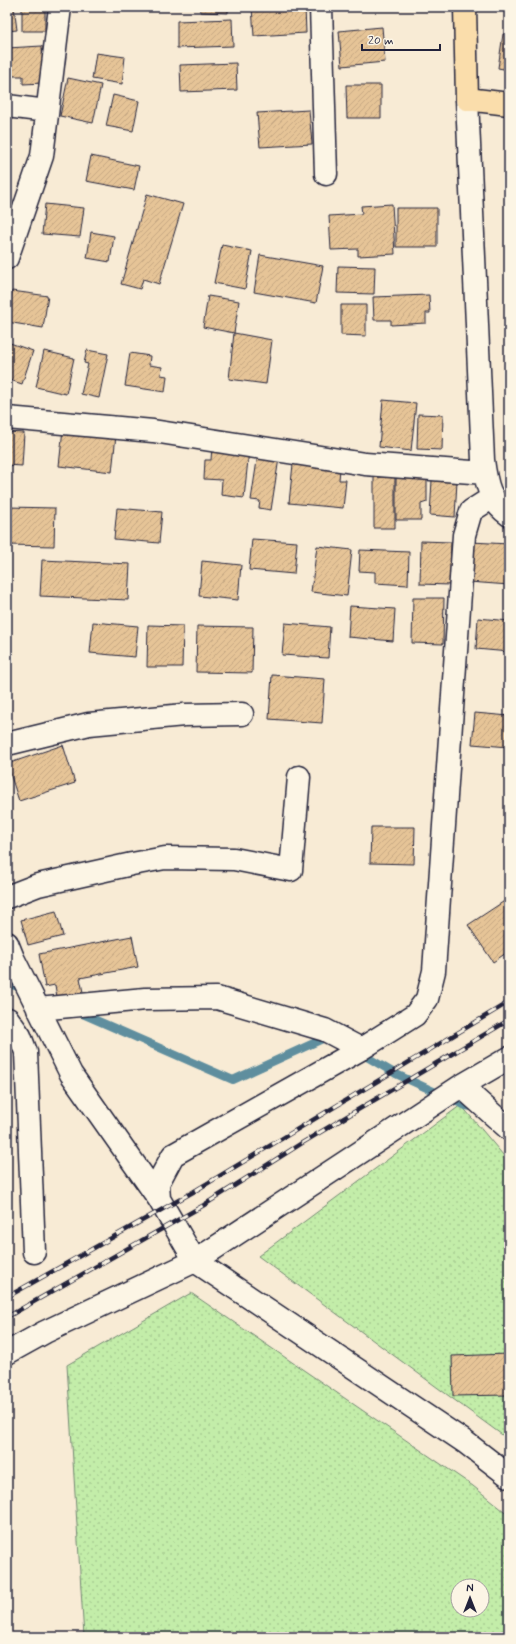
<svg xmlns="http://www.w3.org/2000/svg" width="516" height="1644" viewBox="0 0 516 1644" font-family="Mynerve,sans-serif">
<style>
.grass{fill:url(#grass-dots);stroke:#728872;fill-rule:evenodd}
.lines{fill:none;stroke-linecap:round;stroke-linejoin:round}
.stream{stroke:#5e8e9e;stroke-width:8}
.building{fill:url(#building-hatch);stroke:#22223b}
.minor-casing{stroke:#22223b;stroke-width:25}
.major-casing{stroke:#22223b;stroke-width:25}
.minor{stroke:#fcf5e5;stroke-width:22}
.major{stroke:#faddab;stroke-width:22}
.rail-casing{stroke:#22223b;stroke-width:4.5}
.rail{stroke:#fcf5e5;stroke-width:3;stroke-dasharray:9;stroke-linecap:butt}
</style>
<defs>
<pattern id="grass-dots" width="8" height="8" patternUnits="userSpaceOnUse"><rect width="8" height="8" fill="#c3eda9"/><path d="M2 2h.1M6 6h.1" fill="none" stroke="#a7cb92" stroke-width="1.8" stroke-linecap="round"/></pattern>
<pattern id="building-hatch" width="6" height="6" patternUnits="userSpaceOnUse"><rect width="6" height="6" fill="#e6c497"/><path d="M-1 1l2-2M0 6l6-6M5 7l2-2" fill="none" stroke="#c5a883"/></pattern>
</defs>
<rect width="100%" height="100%" fill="#f8ebd5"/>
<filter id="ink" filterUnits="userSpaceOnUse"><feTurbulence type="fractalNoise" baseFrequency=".025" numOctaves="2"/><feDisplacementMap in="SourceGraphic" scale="8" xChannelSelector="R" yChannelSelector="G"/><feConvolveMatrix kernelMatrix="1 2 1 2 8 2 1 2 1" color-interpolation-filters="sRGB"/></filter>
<g filter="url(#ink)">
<path class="grass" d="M461 1105 509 1162V1440L258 1256Z
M191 1293 473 1486 509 1515V1635L467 1637H84L67 1365ZM458 1586H482V1610H458Z"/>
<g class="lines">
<path class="stream" d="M7 983 23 989
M78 1012 233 1080 329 1036
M360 1053 396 1074 466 1106 477 1108"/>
</g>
<path class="building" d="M7 7H14L17 30 7 31Z
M22 7H45V31H22Z
M200 7H228V13L200 12Z
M252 7H305L306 33 254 36Z
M232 19 233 46 177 48V21Z
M382 27 385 62 342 66 339 31Z
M503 34 509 35V70L498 68Z
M42 46 44 83 23 84V76H7V48Z
M96 53 125 57 122 84 92 79Z
M236 63 237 90 181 92 180 65Z
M68 78 101 85 93 123 60 116Z
M346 85H381V118H347Z
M113 95 139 101 133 131 106 126Z
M309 110 312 144 260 147 257 113Z
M91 156 139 166 134 190 86 181Z
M147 194 183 204 159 284 143 279 140 289 121 284Z
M45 204 84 208 80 237 42 234Z
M392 204 395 254 358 256V249L331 250 329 216 362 214 361 206Z
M396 208H437V247H396Z
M91 232 114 236 110 262 87 258Z
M222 245 252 251 245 289 214 283Z
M260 255 323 266 316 303 254 292Z
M338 266 375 267 374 294 337 293Z
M12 291 48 296 43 328 7 322Z
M429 295 430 313H426V323L391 325V320H374L373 297Z
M208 296 239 301 234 333 203 327Z
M341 305H366V336L341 335Z
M234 333 272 340 266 384 229 379Z
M7 342 33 351 22 384 7 379Z
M87 350 108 354 99 398 81 394 88 364 84 363Z
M44 351 74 358 66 394 36 387Z
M130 353 150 356 149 365 162 367 161 375 167 376 165 392 125 386Z
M383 400 416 403 411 451 379 447Z
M418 414 443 415 442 450 417 449Z
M63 429 116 435 112 472 59 466Z
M7 432 24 433 22 466 7 465Z
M212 446 249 450 244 498 221 495 222 480 204 479 205 460H211Z
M258 454 279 458 271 510 259 508 260 501 251 500Z
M293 464 340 469 339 480H346L343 508 289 503Z
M396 476H427V502L421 504V520H396Z
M374 477H395V528H374Z
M432 480 457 481 455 517 430 515Z
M7 507 55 508 54 546 7 545Z
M117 508 162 512 159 543 114 539Z
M252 539 297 542 294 574 249 570Z
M421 541 451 542 450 585 420 584Z
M471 542 509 544V585L469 582Z
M317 546 352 550 347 596 311 592Z
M360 550 409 552 408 585 375 583V572L359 571Z
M42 560 130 564 128 600 40 596Z
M202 561 241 565 238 600 199 596Z
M413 598H444L443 644 412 643Z
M350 606 395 609 393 641 348 637Z
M478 618 509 621V652L476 649Z
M93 622 138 626 135 657 90 653Z
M285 623 330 627 328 658 282 655Z
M148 625 183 626 182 667H147Z
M197 626 253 627 252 673 196 672Z
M272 675 325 679 322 723 269 719Z
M475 713 509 716V747L472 744Z
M63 745 75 783 19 801 7 764Z
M371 827H415L414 864 370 863Z
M509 898V951L493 962 468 925Z
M56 911 63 936 28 945 21 920Z
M132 936 138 967 80 978 83 992 57 997 55 985 45 987 39 954Z
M509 1354V1395L453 1396 452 1356Z"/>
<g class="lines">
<defs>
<path id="minor" d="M321 7 326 174
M467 99 483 460C486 483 489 501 509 515
M7 106 47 111
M7 258 42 156 60 7
M7 418 153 431 365 464 485 473
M493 497 471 511 464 535 434 971 427 999 415 1015 361 1049 173 1155 158 1183 159 1199 195 1261 465 1442 509 1476
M7 744 89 724 184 715 242 714
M7 897 38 885 132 864 165 858 234 859 291 870 299 777
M7 943 13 958 71 1074 159 1199
M38 1009 145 999 217 998 325 1030 361 1049
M8 1019 20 1036 26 1052 34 1252
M461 1086 509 1129
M7 1353 45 1332 195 1261 461 1086 509 1058"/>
<path id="major" d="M465 7 467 99 509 104"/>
</defs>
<use href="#minor" class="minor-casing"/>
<use href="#major" class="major-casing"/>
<use href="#minor" class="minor"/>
<use href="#major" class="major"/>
<defs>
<path id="rail" d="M7 1297 193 1192 509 1002
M7 1317 204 1205 302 1143 509 1020"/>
</defs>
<use href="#rail" class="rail-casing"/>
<use href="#rail" class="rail"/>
</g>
</g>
<rect width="516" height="1644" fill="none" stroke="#fcf5e5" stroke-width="24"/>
<rect x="12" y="12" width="492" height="1620" fill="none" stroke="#22223b" stroke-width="1.5" filter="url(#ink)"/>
<g transform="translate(470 1598)"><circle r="19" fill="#fcf5e5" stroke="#a5a1a1"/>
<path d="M0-3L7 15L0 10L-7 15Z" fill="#22223b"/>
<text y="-6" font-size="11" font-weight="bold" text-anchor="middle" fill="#22223b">N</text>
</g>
<path d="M362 44v6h78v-6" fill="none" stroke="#22223b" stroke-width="2"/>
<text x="368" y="44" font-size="12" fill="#22223b" stroke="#fcf5e5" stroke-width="3" paint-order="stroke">20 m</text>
</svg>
